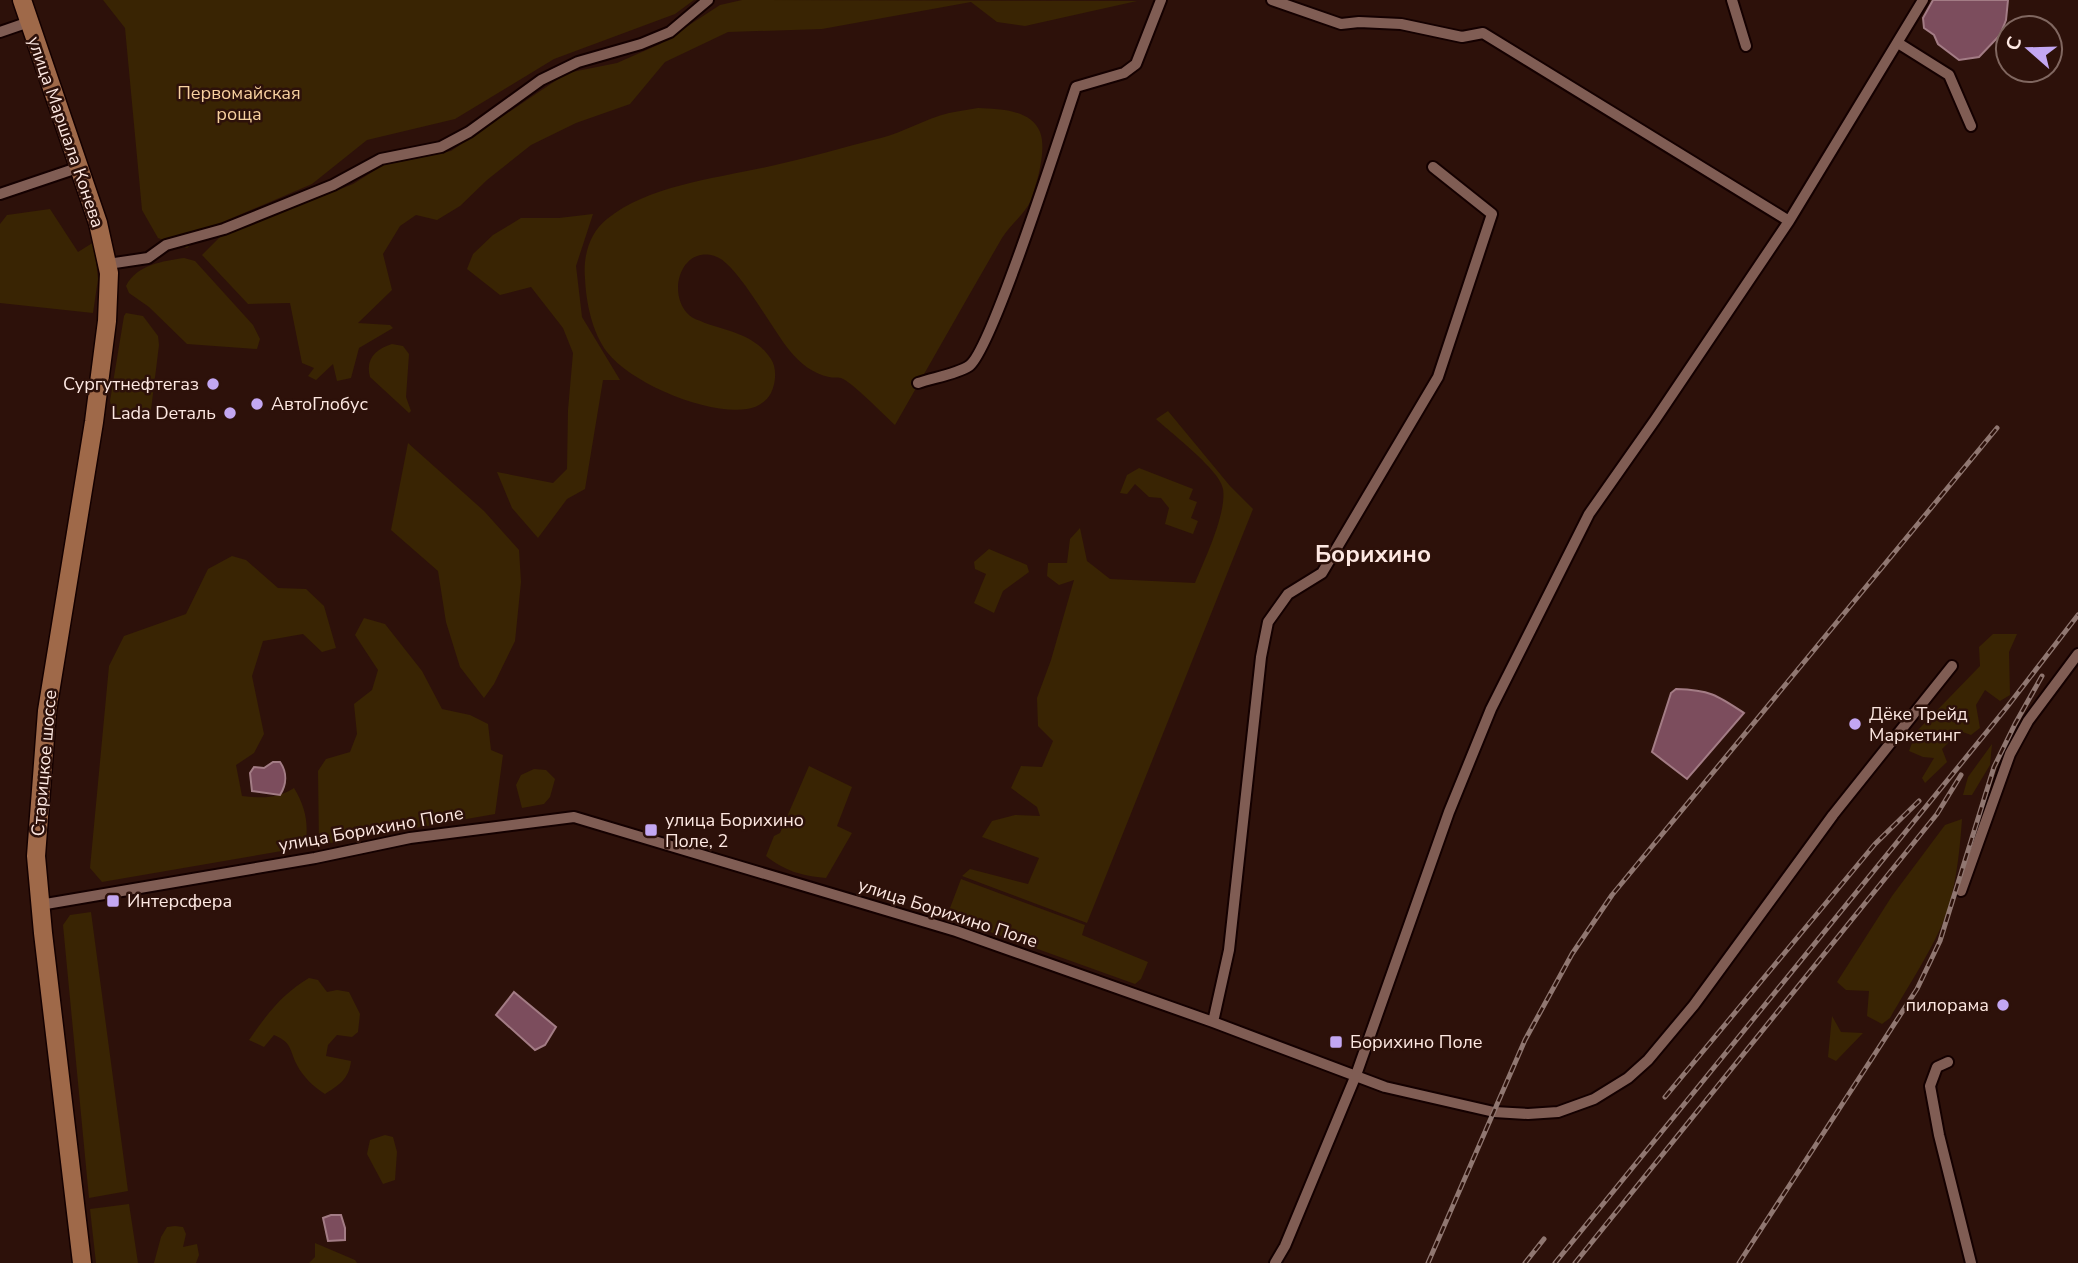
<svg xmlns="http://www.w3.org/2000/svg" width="2078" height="1263" viewBox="0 0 2078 1263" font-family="'Nunito Sans',sans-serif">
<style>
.green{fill:#392403}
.water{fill:#7c4d5d;stroke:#a37c85;stroke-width:2}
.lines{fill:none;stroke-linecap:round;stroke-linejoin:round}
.minor-casing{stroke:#140000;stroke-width:14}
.primary-casing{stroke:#140000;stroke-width:21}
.minor{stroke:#805d54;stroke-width:10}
.primary{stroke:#9f6949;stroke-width:18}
.rail-casing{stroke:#907771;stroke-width:5}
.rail{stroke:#2d110a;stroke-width:2.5;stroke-dasharray:8;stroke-linecap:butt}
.poi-dot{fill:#c3a7f2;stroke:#2d110a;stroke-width:2.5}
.labels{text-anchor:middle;stroke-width:5;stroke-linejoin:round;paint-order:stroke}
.park-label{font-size:18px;fill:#f8d1a0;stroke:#2d110a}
.street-label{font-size:18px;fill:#fde8e2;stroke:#2d110a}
.poi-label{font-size:18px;fill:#fde8e2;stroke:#2d110a;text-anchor:start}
.district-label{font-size:24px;font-weight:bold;fill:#fde8e2;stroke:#2d110a}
</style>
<rect width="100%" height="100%" fill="#2d110a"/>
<path class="green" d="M103 0H694L675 14 554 59 455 119 367 140 312 184 211 227 187 248 158 238 142 210 125 28Z
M742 0 1137 1 1025 26 997 22 971 2 822 29 728 32 665 62 630 104 576 123 531 145 487 180 460 206 437 220 416 215 400 226 383 254 392 290 358 323 390 325 393 328 359 348 351 378 337 381 333 364 316 380 308 376 314 368 302 363 290 303 248 304 202 255 220 237 353 184 385 164 451 151 567 73 617 63 660 44 720 5Z
M978 108C998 109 1031 109 1040 132 1047 150 1037 182 1031 200 1025 214 1010 225 1002 238 966 300 931 362 895 425 885 416 851 381 841 378 837 377 833 378 829 377 813 374 800 363 790 351 773 331 738 265 717 257 683 243 665 292 689 315 693 319 699 320 705 323 731 332 755 335 771 359 777 368 776 383 771 393 766 402 757 408 747 409 707 415 632 384 607 352 592 332 586 302 585 278 583 257 589 233 607 219 649 185 719 178 771 166 808 158 844 147 881 138 904 132 925 119 949 113 958 111 968 110 978 108Z
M50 209 78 252 94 242 98 279 93 313 0 303V224L7 215Z
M593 214 576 266 582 317 620 380H603L585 489 567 499 538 538 512 508 497 472 553 483 567 469 568 410 573 353 563 328 531 287 500 295 467 269 473 254 493 235 521 218H559Z
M184 258 195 261 253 325 260 339 257 349 187 344 149 307 129 293 126 286C136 265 163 261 184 258Z
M126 313 143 316 158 336 159 345 151 410C139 427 113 422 110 401L124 316Z
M392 344 403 346 409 354 406 397 411 411 409 413 370 377C365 359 376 349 392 344Z
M1168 411 1230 486 1253 509 1087 923 962 876 970 869 1028 884 1039 858 982 837 992 821 1015 815 1040 816 1037 807 1011 788 1021 766 1042 767 1053 741 1038 726 1037 698 1051 660 1074 580 1059 585 1047 576 1048 563H1067L1070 539 1080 528 1087 561 1110 579 1195 583C1204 561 1227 513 1223 489 1221 471 1171 433 1156 419Z
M408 443 484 511 519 550 521 582 515 641 494 684 484 698 460 667 446 622 438 571 391 530Z
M1139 468 1193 489 1189 499 1197 502 1191 518 1198 521 1193 534 1165 524 1169 508 1161 498 1149 497 1135 484 1127 494 1120 493 1127 475Z
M989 549 1027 565 1029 572 1003 591 994 613 974 603 986 574 975 569 974 562Z
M232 556 246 560 278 588 306 589 324 606 336 648 322 652 303 634 263 641 252 676 264 734 254 753 236 765 242 796C262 798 277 799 294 788 306 808 309 824 305 847L102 882 90 868 109 666 124 636 186 614 208 569Z
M364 618 385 624 422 671 442 709 470 715 488 724 491 750 503 755 495 814 319 845 318 771 326 759 350 752 357 734 354 704 372 690 378 670 355 635Z
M1993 634H2017L2009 652 2010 695 2000 701 1985 690 1976 705 1980 728 1971 735 1960 731 1942 749 1947 762 1925 783 1922 778 1934 758 1923 757 1909 751 1916 732 1980 666 1979 647Z
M1992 744 1990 765 1972 795H1963L1968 777Z
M809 766 852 787 837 826 852 833 826 878C802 876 785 871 766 856L774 836 780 833Z
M534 769 546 770 555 779 550 797 544 804 522 808 516 785 521 775Z
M1962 819C1960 848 1957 877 1949 906 1939 940 1908 986 1890 1018L1882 1024 1867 1016 1869 991 1846 990 1837 982 1892 896 1945 825Z
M961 879 1085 925 1082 935 1148 962 1141 979 1135 984 951 918 950 908Z
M91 912 128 1191 89 1198 63 925 70 915Z
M309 978 318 980 327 992 337 990 349 992 360 1014 358 1032 352 1037 337 1035 328 1045 326 1056 351 1061C349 1079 339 1085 325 1094 314 1087 303 1077 297 1065 289 1050 293 1043 274 1035L264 1047 249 1040C267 1014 282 994 309 978Z
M1832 1016 1841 1032 1863 1033 1836 1061 1828 1057Z
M385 1135 393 1137 397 1152 395 1180 383 1184 367 1154 370 1140Z
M129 1204 138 1263H96L90 1209Z
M175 1226 183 1227 186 1234 183 1247 197 1244 199 1255 196 1263H154L161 1237 167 1227Z
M315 1243 355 1260 357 1263H309L315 1257Z"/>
<path class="water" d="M1933 0H2008L2006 20 2000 35 1979 57 1959 60 1938 44 1934 35 1924 28 1923 18Z
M1676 689C1710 690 1717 695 1744 713L1687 779 1652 752 1671 693Z
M273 762H280C287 772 287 784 280 795L252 791 250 773 254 767 264 768Z
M514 992 556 1027 545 1045 535 1050 496 1015Z
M331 1215H341L345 1228V1240L328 1241 323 1218Z"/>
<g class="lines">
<defs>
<path id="minor" d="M1272 0 1341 24 1359 22 1401 24 1462 37 1483 33 1789 221
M1732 0 1746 46
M0 32 29 22
M1898 43 1949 75 1971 126
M0 194 80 167
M108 264 148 258 166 245 224 229 333 185 381 159 441 147 469 132 541 80 578 62 641 44 670 32 708 0
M918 383C932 378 957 374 969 366 992 350 1062 128 1076 87L1124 73 1136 64 1161 0
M1961 891 2010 754 2028 721 2078 654
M40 905 315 858 410 838 574 817 956 931 1213 1022 1385 1087 1494 1112 1528 1114 1558 1112 1594 1099 1628 1078 1648 1060 1694 1005 1833 815 1952 666
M1213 1022 1229 950 1261 657 1268 622 1288 594 1322 573 1438 377 1492 214 1433 167
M1948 1062 1937 1067 1930 1086 1939 1135 1971 1263
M1275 1263 1285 1246 1356 1075 1449 812 1491 709 1589 514 1655 420 1789 221 1923 0"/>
<path id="primary" d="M22 0 98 223 109 273 107 321 94 422 47 711 36 856 43 933 82 1263"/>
</defs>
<use href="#minor" class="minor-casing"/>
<use href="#primary" class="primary-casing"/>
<use href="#minor" class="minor"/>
<use href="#primary" class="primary"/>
<defs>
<path id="rail" d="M1665 1097 1875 844 1919 801
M1428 1263 1525 1040 1572 954 1612 895 1997 428
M1525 1263 1544 1239
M1555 1263 2007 707 2078 615
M1575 1263 1937 814 1961 775
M1739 1263 1917 989 1940 941 1994 767 2015 724 2042 676"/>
</defs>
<use href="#rail" class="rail-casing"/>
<use href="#rail" class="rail"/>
</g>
<g class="poi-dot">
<circle cx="213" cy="384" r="7"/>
<circle cx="257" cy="404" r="7"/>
<circle cx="230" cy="413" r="7"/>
<circle cx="1855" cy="724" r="7"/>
<rect x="644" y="823" width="14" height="14" rx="3.5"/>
<rect x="106" y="894" width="14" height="14" rx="3.5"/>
<circle cx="2003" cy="1005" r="7"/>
<rect x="1329" y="1035" width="14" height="14" rx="3.5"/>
</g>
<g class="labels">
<g class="park-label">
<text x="239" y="99">Первомайская<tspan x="239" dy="21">роща</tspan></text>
</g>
<g class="street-label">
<text transform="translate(66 132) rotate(71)" y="6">улица Маршала Конева</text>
<text transform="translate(44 763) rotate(-85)" y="6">Старицкое шоссе</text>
<text transform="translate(371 829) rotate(-10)" y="6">улица Борихино Поле</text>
<text transform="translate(948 913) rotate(18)" y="6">улица Борихино Поле</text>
</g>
<g class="poi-label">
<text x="199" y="390" text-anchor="end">Сургутнефтегаз</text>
<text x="271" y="410">АвтоГлобус</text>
<text x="216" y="419" text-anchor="end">Lada Dеталь</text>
<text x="1869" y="720">Дёке Трейд<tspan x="1869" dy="21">Маркетинг</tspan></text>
<text x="665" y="826">улица Борихино<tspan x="665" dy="21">Поле, 2</tspan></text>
<text x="127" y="907">Интерсфера</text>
<text x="1989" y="1011" text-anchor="end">пилорама</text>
<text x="1350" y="1048">Борихино Поле</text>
</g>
<g class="district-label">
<text x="1373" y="562">Борихино</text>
</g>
</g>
<g transform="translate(2029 49) rotate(290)"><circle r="33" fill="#2d110a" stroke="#806760" stroke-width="2"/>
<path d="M0-5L12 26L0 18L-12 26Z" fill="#c3a7f2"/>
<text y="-10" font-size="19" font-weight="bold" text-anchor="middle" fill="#fde8e2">С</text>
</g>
</svg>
